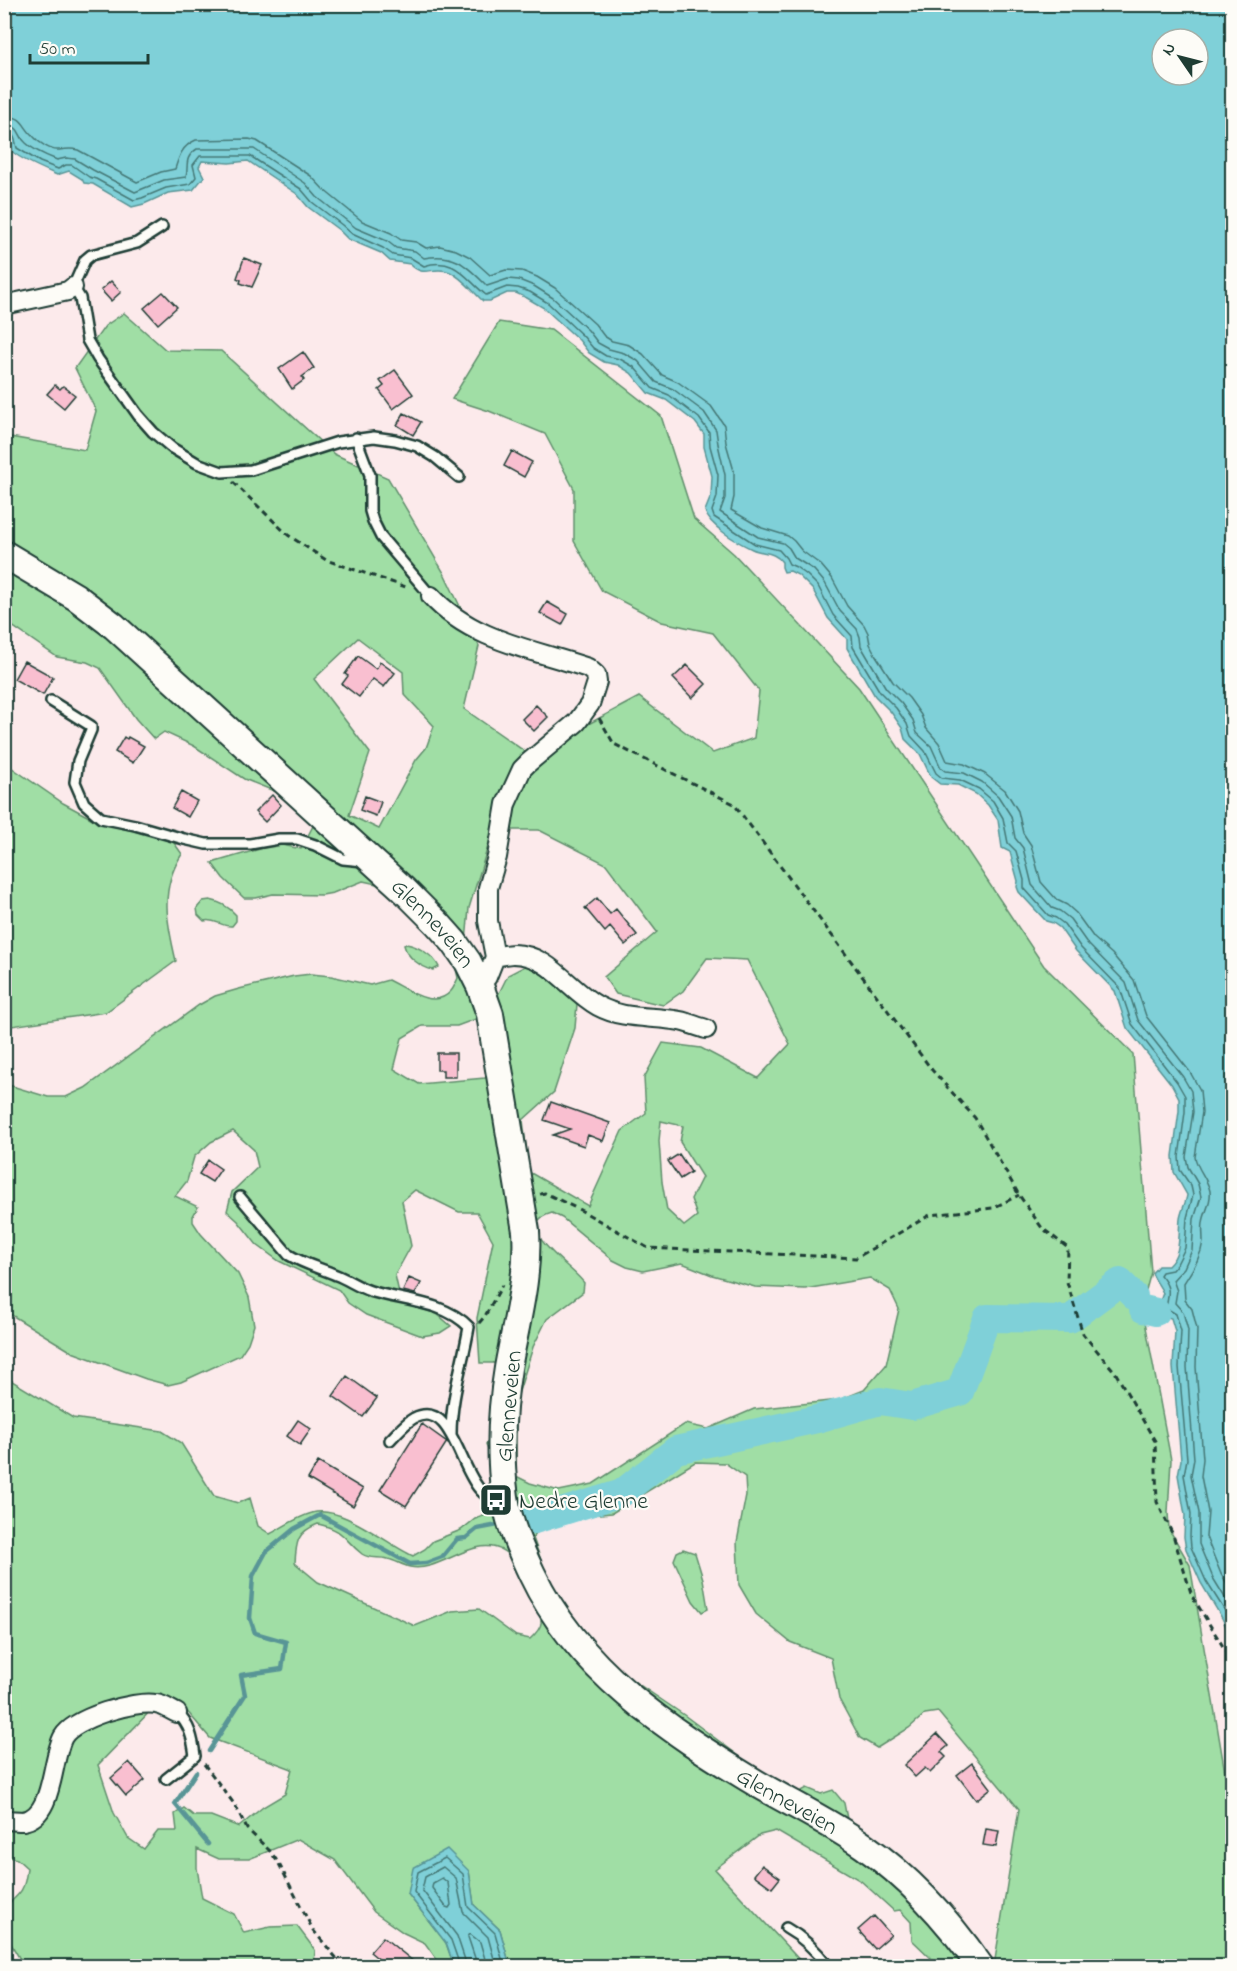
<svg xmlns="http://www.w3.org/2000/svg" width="1237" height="1971" viewBox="0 0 1237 1971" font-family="'Indie Flower',sans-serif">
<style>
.green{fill:#a0dea5;stroke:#608e6c;stroke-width:1.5;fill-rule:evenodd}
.water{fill:#7fd0d8;stroke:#599596;stroke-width:1.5;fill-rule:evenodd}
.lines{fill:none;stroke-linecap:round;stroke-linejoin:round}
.shore{stroke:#457876;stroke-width:1.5}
.stream{stroke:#599596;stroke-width:4.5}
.river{stroke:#7fd0d8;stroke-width:28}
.building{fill:#f9bfd0;stroke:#1f3d34;stroke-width:1.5}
.service-casing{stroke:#1f3d34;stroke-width:14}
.minor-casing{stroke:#1f3d34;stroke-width:22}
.secondary-casing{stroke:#1f3d34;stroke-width:30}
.path{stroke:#1f3d34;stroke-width:3;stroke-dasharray:6 4.5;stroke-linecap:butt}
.service{stroke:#fdfcf7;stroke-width:9}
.minor{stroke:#fdfcf7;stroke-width:18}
.secondary{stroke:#fdfcf7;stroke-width:26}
.labels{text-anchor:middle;stroke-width:4.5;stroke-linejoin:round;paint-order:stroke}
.street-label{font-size:24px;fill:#1f3d34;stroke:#fdfcf7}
.poi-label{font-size:24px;fill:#1f3d34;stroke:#fdfcf7;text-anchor:start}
</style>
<rect width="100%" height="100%" fill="#fceaeb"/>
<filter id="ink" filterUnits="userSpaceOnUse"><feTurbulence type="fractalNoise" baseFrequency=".0167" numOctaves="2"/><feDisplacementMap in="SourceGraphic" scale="12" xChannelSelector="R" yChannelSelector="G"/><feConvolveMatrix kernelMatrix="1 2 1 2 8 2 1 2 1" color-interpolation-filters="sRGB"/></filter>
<g filter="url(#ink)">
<path class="green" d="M124 313 166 350 221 351 334 454 388 478 444 573 479 646 464 709 530 755 639 697 713 753 754 738 759 691 713 633 662 622 602 591 574 541V489L545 434 489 411 452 399 499 322 551 330 661 416 694 519 734 554 859 688 1044 966 1133 1054 1151 1272 1141 1308 1143 1311 1171 1460 1168 1512 1169 1529 1190 1565 1232 1814V1966H931L935 1962 912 1940 911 1922 900 1910 894 1911 861 1881 776 1831 760 1835 715 1869 805 1966H510L500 1930 474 1905 469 1871 408 1894 446 1943 454 1966H444L440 1964 425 1943 404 1933 374 1912 335 1860 298 1839 249 1859H219L197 1849V1868L202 1898 234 1914 244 1933 270 1927 297 1926 315 1950 314 1966H24L4 1932 5 1907C21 1893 25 1890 27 1868L17 1859 4 1856V1376L73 1418 162 1431 181 1443 214 1496 238 1503 250 1498 258 1526 270 1534C283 1527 297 1517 312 1513 341 1504 386 1544 413 1556L425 1549 433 1541 461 1530 475 1519 486 1515H499L493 1465 486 1444 492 1437 499 1371 494 1363H480L477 1318 493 1241 477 1212H459L415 1190 402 1201 411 1246 395 1275 401 1302 437 1314 451 1326 440 1333 422 1336 366 1315 348 1303 339 1290 279 1261 257 1245 238 1221 227 1211 232 1192 258 1167 254 1150 233 1131 211 1142 194 1157 187 1181 175 1196 198 1207 193 1216V1222L201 1234 238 1274 249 1297 254 1325 248 1343 240 1355 181 1382 168 1385 146 1379 72 1352 5 1311V1084L48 1097H66L85 1088 199 1005 215 996 239 989 294 976 311 974 331 976 370 985 388 980C405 988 434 1011 451 991 454 988 456 982 458 978L454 960 386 886 363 881 333 893 322 895 273 894 256 898H244L223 878 212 863 277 844 301 849 314 824 279 793 244 779 194 746 164 732 154 739 136 719 100 668 87 662 57 657 5 621 4 436 85 450 96 411 75 368 105 326ZM358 638 403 672 404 694 434 726 426 748 416 760 379 829 349 815 370 753 314 679ZM493 830H539L606 864 657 932 604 977 616 994 663 1005 683 991 707 958 747 960 790 1044 758 1078 701 1048 663 1043 644 1078 646 1113 622 1131 588 1206 529 1172 523 1120 554 1092 575 1028 577 1004 570 992 527 965 508 975 498 995 481 964 466 942 469 908ZM481 1017 491 1073 485 1078 419 1084 394 1069 402 1038 422 1026H457ZM661 1121 683 1126 680 1142 702 1177 691 1199 697 1216 684 1226 667 1210 662 1182 659 1141ZM552 1213 562 1218 613 1260 627 1267 643 1271 682 1263 712 1275 755 1287 805 1289 870 1278 890 1290 899 1309 886 1365 864 1390 839 1400 754 1409 708 1429 685 1424 593 1484 559 1491 530 1483 516 1476V1401L533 1347 547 1319 583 1292 584 1283C575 1268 506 1226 552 1213ZM695 1462 725 1463 745 1477 746 1495 737 1542 739 1585 756 1614 790 1642 831 1658 839 1699 860 1738 877 1748 909 1728 925 1714 938 1712 1019 1809 994 1966C982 1953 972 1936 961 1921 928 1881 890 1848 847 1819L844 1803 833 1790 821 1794 807 1788 798 1793 758 1770 684 1715 616 1669 580 1635 554 1596 533 1538 539 1530 548 1524 590 1515 612 1513ZM318 1524C345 1530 343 1539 362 1554 370 1560 380 1556 388 1559 396 1561 402 1565 410 1567 444 1575 487 1518 518 1566 526 1577 529 1592 535 1604 543 1621 545 1625 530 1639L516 1636 479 1609 452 1611 415 1626 318 1582 295 1563C296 1542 297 1532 318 1524ZM163 1698 186 1710 210 1738 292 1769 285 1794 263 1807 239 1827 211 1816H194L184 1808 175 1814 177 1831H158L144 1849 128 1838 114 1813 98 1765Z
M5 763 63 803 100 823 172 840 182 854C159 889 167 923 176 961L106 1012 5 1027Z
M210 900C221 902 229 907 236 915V921L232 926C221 927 215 918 204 921L198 915 197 908 203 901Z
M406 944C418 946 433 955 439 967L433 970C421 967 407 958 404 945Z
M683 1549 695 1553 703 1579 708 1609 702 1612 693 1601 674 1560 677 1552Z"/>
<path class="water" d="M5 4 1232 5V1640L1222 1618 1201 1583 1186 1549 1184 1537 1185 1515 1178 1475 1181 1460 1173 1367 1175 1331 1171 1318 1160 1315 1156 1312 1163 1293C1160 1286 1155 1281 1152 1273L1158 1266H1168C1182 1253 1178 1236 1180 1219 1181 1211 1186 1203 1187 1195L1174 1172 1173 1156 1179 1111V1098L1172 1085 1127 1028 1115 991 1076 951 1060 928 1053 923 1046 921 1019 892 1017 887 1018 881 1010 852 1002 848 998 820 988 805 976 794 958 785 940 784 931 777 920 754 905 739 902 728 891 712 875 696 847 648V639L828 618 813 590 798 575 790 571 784 572 782 567V562C774 551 763 554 752 549 737 542 709 526 705 511L711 496 712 476 704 447V434L695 422 666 400 648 393 631 373 618 365 604 362 589 353 579 340 544 308 527 298 516 293H507L490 301H483C472 291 463 278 450 272 433 265 424 279 410 264L390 261 381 253 348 239 339 230 308 207 297 194 248 161 229 163 202 161 199 167 204 177 193 190 168 193 144 204 132 207 93 184 84 183 82 179 69 171 57 175C48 171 15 157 11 150 9 147 10 144 9 141L5 136 4 102 6 100 4 92ZM1162 39H1198V75H1162Z
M447 1849 469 1871 474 1905 500 1930 510 1966H454L446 1943 408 1894 413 1868Z"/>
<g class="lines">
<path class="shore" d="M4 116C25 116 22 127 34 137 39 143 51 151 59 150 66 149 71 148 78 150L137 182 161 172 175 169C179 156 182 146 196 140L249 139 257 141 311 176 324 190 362 221 391 233 401 240 416 242 426 248 440 246 456 250 470 257 490 275 506 270 522 271 537 277 555 288 595 324 604 336 612 341 629 345 643 354 662 375 678 382 711 406 724 425 726 443 734 471V497L731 510 762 528 788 536 794 541 802 551 821 565 832 578 847 606 864 625 868 633 870 644 875 654 893 682 909 698 921 715 926 728 939 743 947 761 964 764 985 774 1005 790 1018 811 1023 833 1031 845 1041 882 1057 900 1067 905 1076 913 1094 938 1112 954 1134 980 1146 1016 1190 1072 1200 1090 1202 1112 1195 1157C1197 1169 1207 1178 1210 1191 1212 1203 1204 1212 1203 1223 1202 1229 1203 1235 1203 1241 1201 1258 1192 1270 1184 1283L1185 1300 1192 1309 1197 1329 1196 1367 1203 1459 1201 1476 1208 1512 1206 1537 1221 1574 1232 1593
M4 125C23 126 17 136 26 143 34 151 47 156 57 160L66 158 75 159 93 170 135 192 164 180 186 177C189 166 183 158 197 149H254L305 183 317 197 356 228 387 241 396 248 415 251 424 258C455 252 467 266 487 286L508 279 519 280 534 286 553 298 588 330 598 343 609 349 624 353 638 361 656 382 673 389 704 412 716 430 718 444 725 475V498L720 512 758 537 783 543 789 548 795 558 814 570 825 583 840 611 857 629 860 637 861 646 868 658 886 688 901 703 913 720 917 733 931 746 941 768 945 771 964 773 982 782 998 796 1011 816 1015 838 1023 848 1032 885 1052 908 1060 911 1070 919 1087 943 1126 983 1138 1020 1183 1077 1191 1091 1193 1112 1186 1157 1188 1167 1198 1184 1201 1197 1194 1219 1192 1250 1184 1268 1173 1280 1177 1291 1175 1303 1183 1312 1188 1330 1187 1367 1194 1459 1191 1475 1199 1513V1544L1213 1578 1232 1609
M4 132C15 132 15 140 17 148L40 162 58 169 66 165H72L89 177 96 179 134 200 142 198 166 188 190 184 196 177 193 165 200 156H250L301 189 312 202 342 225 352 234 383 248 393 255 411 258 424 266C455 256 465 278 486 295L507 287 518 288 530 292 548 303 583 336 593 348 606 356 620 359 634 367 652 388 669 395 699 418 709 432 710 446 718 475 717 497 712 511 714 517 755 544 779 550 786 558 789 564 796 567 807 575 818 586 833 615 852 636 853 647 880 692 896 708 907 724 911 736 925 751 936 773 942 778 960 780 979 789 993 801 1003 818 1008 843 1016 851 1024 880V888L1048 915 1056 918 1064 924 1081 948 1120 988 1132 1024 1177 1082 1185 1096V1112L1179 1157 1180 1170 1191 1186 1193 1195 1187 1218 1185 1248 1177 1264 1172 1270 1162 1272 1160 1275C1171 1287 1169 1293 1166 1308L1176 1314 1181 1331 1179 1367 1187 1459 1184 1475 1191 1514 1190 1536 1191 1547 1206 1581 1227 1614 1232 1626
M442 1878 448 1883 451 1905 449 1908 446 1907 432 1888 433 1883Z
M460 1966 451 1940 414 1892 418 1872 445 1858 463 1874 468 1907 495 1933 504 1966
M467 1966 457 1936 422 1890 425 1877 443 1867 456 1878 463 1912 488 1937 496 1966
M476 1966 475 1958 468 1937 470 1934 480 1942 487 1966"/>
<path class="stream" d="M209 1751 245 1695 241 1675 282 1669 286 1642 255 1633 250 1618 253 1576 266 1552 294 1529 320 1515 410 1564 426 1563 442 1557 457 1539 466 1538 477 1529 498 1525
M196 1772 175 1804 208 1844"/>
<path class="river" d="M1143 1309 1156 1312
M525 1523 622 1493 676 1450 817 1419 880 1401 912 1406 960 1392 987 1318 1070 1319 1120 1282 1134 1296"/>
</g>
<path class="building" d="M244 258 262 265 252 287 240 283 241 280 237 278Z
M111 281 121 292 111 301 101 290Z
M163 292 177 307 158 324 144 308Z
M303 352 314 368 302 377 304 380 292 389 279 369Z
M395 370 413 394 393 409 379 390 384 386 380 381Z
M55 385 60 389 63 386 75 395 64 408 47 394Z
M404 413 421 422 413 435 397 425Z
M512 451 532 462 524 477 504 466Z
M547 602 568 614 562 625 540 613Z
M358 656 376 669 380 662 395 673 384 687 373 679 359 697 342 684 348 676 345 674Z
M24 661 53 677 43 695 14 679Z
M687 665 706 684 692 698 673 678Z
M536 705 548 717 534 731 522 719Z
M124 737 127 739 128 737 144 746 133 763 115 752Z
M181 792 197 801 188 817 172 808Z
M272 795 281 805 265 822 255 812Z
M365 796 381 802 376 816 360 810Z
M597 898 610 914 616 909 637 935 625 945 610 927 605 932 585 908Z
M437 1053H456V1077H443V1070H437Z
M551 1102 610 1123 603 1141 588 1135 584 1146 553 1135 570 1129 544 1120Z
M679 1154 691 1172 680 1179 668 1161Z
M208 1160 221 1169 212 1182 199 1174Z
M409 1278 421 1283 415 1294 403 1291Z
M347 1376 377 1398 363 1417 333 1396Z
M298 1420 311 1429 300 1445 287 1436Z
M422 1424 447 1442 406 1506 380 1490Z
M318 1462 363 1489 353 1506 308 1479Z
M937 1734 948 1746 941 1752 946 1757 930 1773 925 1768 915 1777 904 1765Z
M129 1762 145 1780 126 1796 111 1778Z
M972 1763 991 1788 976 1800 957 1775Z
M986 1829 999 1831 996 1847 983 1845Z
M762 1865 780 1878 772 1888 754 1875Z
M874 1916 891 1935 875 1949 858 1930Z
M383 1937 419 1966H387L370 1952Z"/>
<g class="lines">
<defs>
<path id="service" d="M162 227 137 243 91 255 85 260 73 287 80 298 87 340 98 359 138 415 153 432 172 448 197 463 222 472 251 470 338 442 374 437 395 440 417 446 435 457 459 477
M356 438 370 475V511L373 521 381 537 431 596
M51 701 91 726V730L78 761 75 782 84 803 101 818 135 825 184 839 206 844H250L279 839H297L315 845 343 859 364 861
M240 1197 289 1255C304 1264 320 1268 336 1275 347 1279 358 1287 370 1291 402 1301 444 1301 469 1327 463 1363 451 1397 451 1434
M390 1440C397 1433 405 1423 414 1418 461 1395 459 1505 503 1500
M166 1779 195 1756C193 1740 190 1724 177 1713
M786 1928C804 1938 816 1950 828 1966"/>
<path id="minor" d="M4 305 68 291 73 287
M431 596C472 641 533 649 588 668L596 675 597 682 590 704 577 722 528 763 522 769 506 804 497 857 488 888V921L495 957 487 977 480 986
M495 957C501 956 507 954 513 954 549 954 569 990 598 1006 622 1019 648 1016 674 1020 685 1021 695 1026 706 1029
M4 1820C10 1820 17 1821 23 1821 54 1817 51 1759 63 1737 74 1718 134 1700 156 1704 164 1705 170 1710 177 1713"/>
<g id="secondary">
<path id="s1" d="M4 554 76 597 114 626 403 889 438 924 454 942 468 962 480 986 490 1014 494 1039 526 1231C529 1278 516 1322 508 1368 501 1410 499 1454 505 1497 509 1524 520 1549 532 1574 578 1671 667 1729 756 1783 792 1804 830 1822 864 1846 910 1878 948 1920 980 1966"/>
</g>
</defs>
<use href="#service" class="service-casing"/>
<use href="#minor" class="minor-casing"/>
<use href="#secondary" class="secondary-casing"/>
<path class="path" d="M233 482 288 535 326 560 406 587
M599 718 614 744 734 804 932 1070 975 1118 1019 1195 1042 1228 1068 1248 1067 1282 1083 1334 1115 1372 1155 1441 1157 1502 1173 1535 1192 1596 1232 1661
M540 1194 545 1193 582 1211 648 1248 856 1258 930 1215 993 1208 1019 1195
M479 1323 485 1316 502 1285
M204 1764 235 1805 247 1829 269 1850 278 1862 313 1930 343 1966"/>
<use href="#service" class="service"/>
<use href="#minor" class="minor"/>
<use href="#secondary" class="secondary"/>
</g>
</g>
<defs>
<symbol id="bus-square" viewBox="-11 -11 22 22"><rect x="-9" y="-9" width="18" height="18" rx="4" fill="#1f3d34" stroke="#fdfcf7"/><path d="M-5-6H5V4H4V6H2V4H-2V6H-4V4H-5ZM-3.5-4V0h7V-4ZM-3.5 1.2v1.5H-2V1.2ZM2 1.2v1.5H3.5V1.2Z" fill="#fff"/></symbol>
</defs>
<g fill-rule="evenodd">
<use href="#bus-square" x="477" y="1481" width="38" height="38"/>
</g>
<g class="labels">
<g class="street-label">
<text dy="8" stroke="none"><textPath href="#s1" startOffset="568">Glenneveien</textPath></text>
<text transform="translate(508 1406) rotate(-85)" y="8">Glenneveien</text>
<text dy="8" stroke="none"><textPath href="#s1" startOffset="1594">Glenneveien</textPath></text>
</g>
<g class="poi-label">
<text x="519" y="1508">Nedre Glenne</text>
</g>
</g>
<rect width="1237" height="1971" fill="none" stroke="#fdfcf7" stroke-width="24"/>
<rect x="12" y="12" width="1213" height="1947" fill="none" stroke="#1f3d34" stroke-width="2" filter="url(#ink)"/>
<g transform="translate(1180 57) rotate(305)"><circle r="28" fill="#fdfcf7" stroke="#a4b0a9" stroke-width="1.5"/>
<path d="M0-4.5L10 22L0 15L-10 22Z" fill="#1f3d34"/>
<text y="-9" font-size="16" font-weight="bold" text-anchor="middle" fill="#1f3d34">N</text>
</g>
<path d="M30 54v9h118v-9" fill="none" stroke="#1f3d34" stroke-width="3"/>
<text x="39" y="54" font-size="18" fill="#1f3d34" stroke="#fdfcf7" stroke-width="4.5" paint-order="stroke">50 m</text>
</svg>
